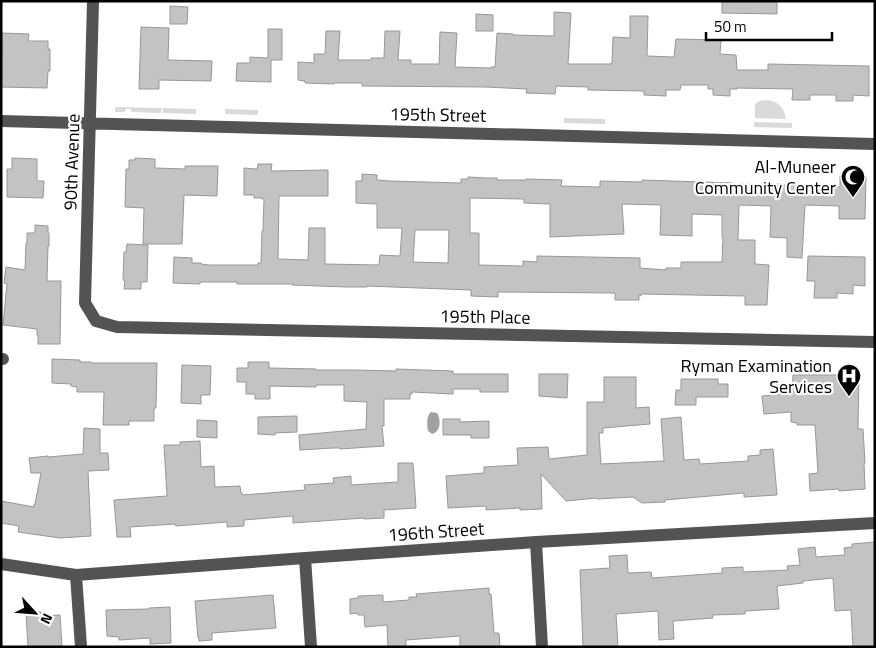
<svg xmlns="http://www.w3.org/2000/svg" width="876" height="648" viewBox="0 0 876 648" font-family="'Titillium Web',sans-serif">
<style>
.green{fill:#dadada}
.water{fill:#a1a1a1}
.building{fill:#c3c3c3;stroke:#979797;fill-rule:evenodd}
.lines{fill:none;stroke-linecap:round;stroke-linejoin:round}
.minor{stroke:#535353;stroke-width:12}
.labels{text-anchor:middle;stroke-width:4.5;stroke-linejoin:round;paint-order:stroke}
.street-label{font-size:18px;fill:#000;stroke:#fff}
.poi-label{font-size:18px;fill:#000;stroke:#fff;text-anchor:end}
</style>
<rect width="100%" height="100%" fill="#fff"/>
<path class="green" d="M766 100C778 101 784 107 786 119L755 118V104L760 101Z
M115 107 162 108 161 113 131 112V109H126L125 112H115Z
M163 108 196 109V114L163 113Z
M225 109 258 110V115L225 114Z
M564 118 605 119V124L564 123Z
M754 122 792 123V128L754 127Z"/>
<path class="water" d="M431 412 437 413C441 419 441 432 432 434L428 431C427 425 426 416 431 412Z"/>
<path class="building" d="M722 1H777V14L722 13Z
M170 6 188 7 187 24H170Z
M554 12 571 13 568 64H611V63H612L613 37 630 38V16H648L647 56 674 57 676 39 721 40 720 54 736 55 737 70H768V64L869 66V96L853 95V101H836V95H810V100H792L793 89 737 88V89H730V96L713 95V89H708V85H681L680 90H666V96L644 95V91L588 90V87L556 86 555 94 526 93 527 89 485 87 362 86V83H334V84L305 83V81L298 80V62L314 63V54H325L326 31H340L338 60H371V58H384L385 31H400L398 60H411V64H439L440 32 457 33 455 67 491 68V67H495L497 33 513 34V35L554 36Z
M476 14 493 15V31H476Z
M141 27 169 28 168 60 212 61 211 81 159 80V89H139Z
M268 29H282V60H271V82L236 81 237 63H250V57L268 58Z
M2 33 29 34 28 41H48V49H50V71H48L47 88 1 87Z
M12 158 37 159V181H44L43 198 7 197V169H12Z
M135 158 155 159V168L185 169V166H218L217 196 184 195 182 244H143L144 208 125 207 126 169H129V160H135Z
M258 164H272L271 171 328 170V196H279L278 259 308 260 309 228H325V264L379 265 380 255 400 256 402 228H377V204L356 203V181H362V174L377 175V180L390 181 461 183V179H468V177L486 178H497V180H526V179L562 180 561 186 600 187V181L642 182V180L733 183V184H781V185L840 187V176L866 177 865 219H839V206L805 205 802 258 787 257V238L770 237 771 206 739 205 738 240H755V264L769 265 767 305H745V296L641 294V296L639 295V300H615V293L498 292V297L471 296V290L367 286V287H346L292 285 293 284H237V282H200V284L173 283 174 257 192 258V263H201V264L209 265H258V263H261L262 231H263L264 199H262V198H254V195H244V168L257 169ZM470 198 524 199V203L550 204V237L624 234 622 204 661 205 660 235 692 236V214L722 215V237H723L722 262H681V268H666V270L640 268V258L537 256V262L523 261V266L479 265V233H470ZM415 230H449L448 263 413 262Z
M35 225 48 226V233H49V246H48L47 281H61L60 344H38V335H37V329L3 325 7 284 4 283 6 267 25 270 26 243H27V233H35Z
M127 244 148 245 147 282H141V289H124L125 281 123 280 124 252H126Z
M808 256 865 257V286L853 285V294L837 293V298H814L815 281H807Z
M52 359 80 360V362H91V363H157L156 408H154V421H129V425H103L104 392H77V387L71 386V384L52 383Z
M248 362H269V368H270L316 369V370H356L396 371V369L453 371V374H508V392H480V389H453V394L412 392V394H410V399H384V426H382L384 446 340 449V448H332L300 450 299 435 366 429 367 402 344 401V385H316V387L270 386V399H255V394H246V382H237V368H248Z
M182 365 211 366 210 395H201V404L181 403Z
M539 374H568L567 398 539 396Z
M793 375H859L858 429H863L865 463H864L865 489 839 491V489L810 491 809 474 818 473 815 425H797V423L791 422V412L764 414 762 396 792 393Z
M604 377H636V408L649 407 650 424 603 428V433H599L601 464 664 461 661 419 681 417 684 460 699 459 700 464 748 461V456L760 455V450L773 449 777 495 744 497V493L665 500V502L642 503 633 497 597 499V498L566 501 541 474 542 509 520 510V508L486 510V506L448 508 446 476 484 473V467L518 465 517 448 548 447 549 459 587 455V402H604Z
M681 379H718V384H728V397H696V405H675L676 390H681Z
M297 416V432L275 433V435L258 434V417Z
M443 419H460V422L489 421V438H471V435H443Z
M197 420 217 421V438L197 437Z
M84 428 100 429V453H108L109 470 88 471 91 536 60 538 18 532 19 526 1 523V501L34 507V504H35L41 473H31L29 458 48 456V457L83 454Z
M200 441 201 467 214 466 215 487 240 486 241 493H242L243 495 305 490 304 485 334 483 333 478 351 476V485L398 482V463H413L416 508 384 510V518L364 519V518L293 523V516L244 520V526L227 527V522L176 526 175 524 130 527 131 537H117L114 500 167 496 164 445H180V442Z
M875 542V647H853L851 610 835 611 833 578 803 581V583L777 586 779 609 745 611V614L712 615 713 618 673 621 674 639 659 640 658 611 616 614 618 647H583L580 570 610 568 609 556 627 555 628 573 651 572 652 578 722 573V568L743 567V572L788 570 787 566 800 565 798 549 815 547 816 557 845 555 844 548 852 547V544Z
M489 588V594H491L494 633H499L500 647H460V636L406 640V647H388L387 625 365 627 364 615H358V613L350 614V599L358 598V596L383 595V602L409 600V597H417L416 594Z
M273 595 276 628 212 633V640L199 641V638H198L195 601Z
M170 607 171 643 150 644V638L119 640V637L107 636 106 610 149 609V608Z
M41 612V616L60 615 62 647H28L26 613Z"/>
<g class="lines">
<path class="minor" d="M93 1 85 303 96 321 117 327 875 342
M1 121 875 144
M1 359H3
M536 542 542 647
M305 558 311 647
M1 564 76 575 305 558 536 542 875 523
M76 575 81 647"/>
</g>
<defs>
<symbol id="mosque-pin" viewBox="-11 -11 22 30"><path d="M0 17L-7.5 6A9.5 9.5 0 1 1 7.5 6Z" fill="#000" stroke="#fff"/><path d="M3.5-4.9A6 6 0 1 0 3.5 4.9A5 5 0 1 1 3.5-4.9Z" fill="#fff"/></symbol>
<symbol id="hospital-pin" viewBox="-11 -11 22 30"><path d="M0 17L-7.5 6A9.5 9.5 0 1 1 7.5 6Z" fill="#000" stroke="#fff"/><path d="M-5-5h3v3.5h4V-5h3V5h-3V1.5h-4V5h-3Z" fill="#fff"/></symbol>
</defs>
<g fill-rule="evenodd">
<use href="#mosque-pin" x="839" y="163" width="28" height="38"/>
<use href="#hospital-pin" x="835" y="362" width="28" height="38"/>
</g>
<g class="labels">
<g class="street-label">
<text transform="translate(438 115) rotate(1)" y="6">195th Street</text>
<text transform="translate(72 162) rotate(-88)" y="6">90th Avenue</text>
<text transform="translate(485 317) rotate(1)" y="6">195th Place</text>
<text transform="translate(436 532) rotate(-4)" y="6">196th Street</text>
</g>
<g class="poi-label">
<text x="836" y="173">Al-Muneer<tspan x="836" dy="21">Community Center</tspan></text>
<text x="832" y="372">Ryman Examination<tspan x="832" dy="21">Services</tspan></text>
</g>
</g>
<rect width="876" height="648" fill="none" stroke="#000000" stroke-width="5"/>
<g transform="translate(35 613) rotate(116)" stroke="#ffffff" stroke-width="4" paint-order="stroke">
<path d="M0-4L9 19L0 12L-9 19Z" fill="#000000"/>
<text y="-8" font-size="14" font-weight="bold" text-anchor="middle" fill="#000000">N</text>
</g>
<path d="M706 32v8h126v-8" fill="none" stroke="#000000" stroke-width="2.5"/>
<text x="714" y="32" font-size="15" fill="#000000" stroke="#ffffff" stroke-width="4" paint-order="stroke">50 m</text>
</svg>
